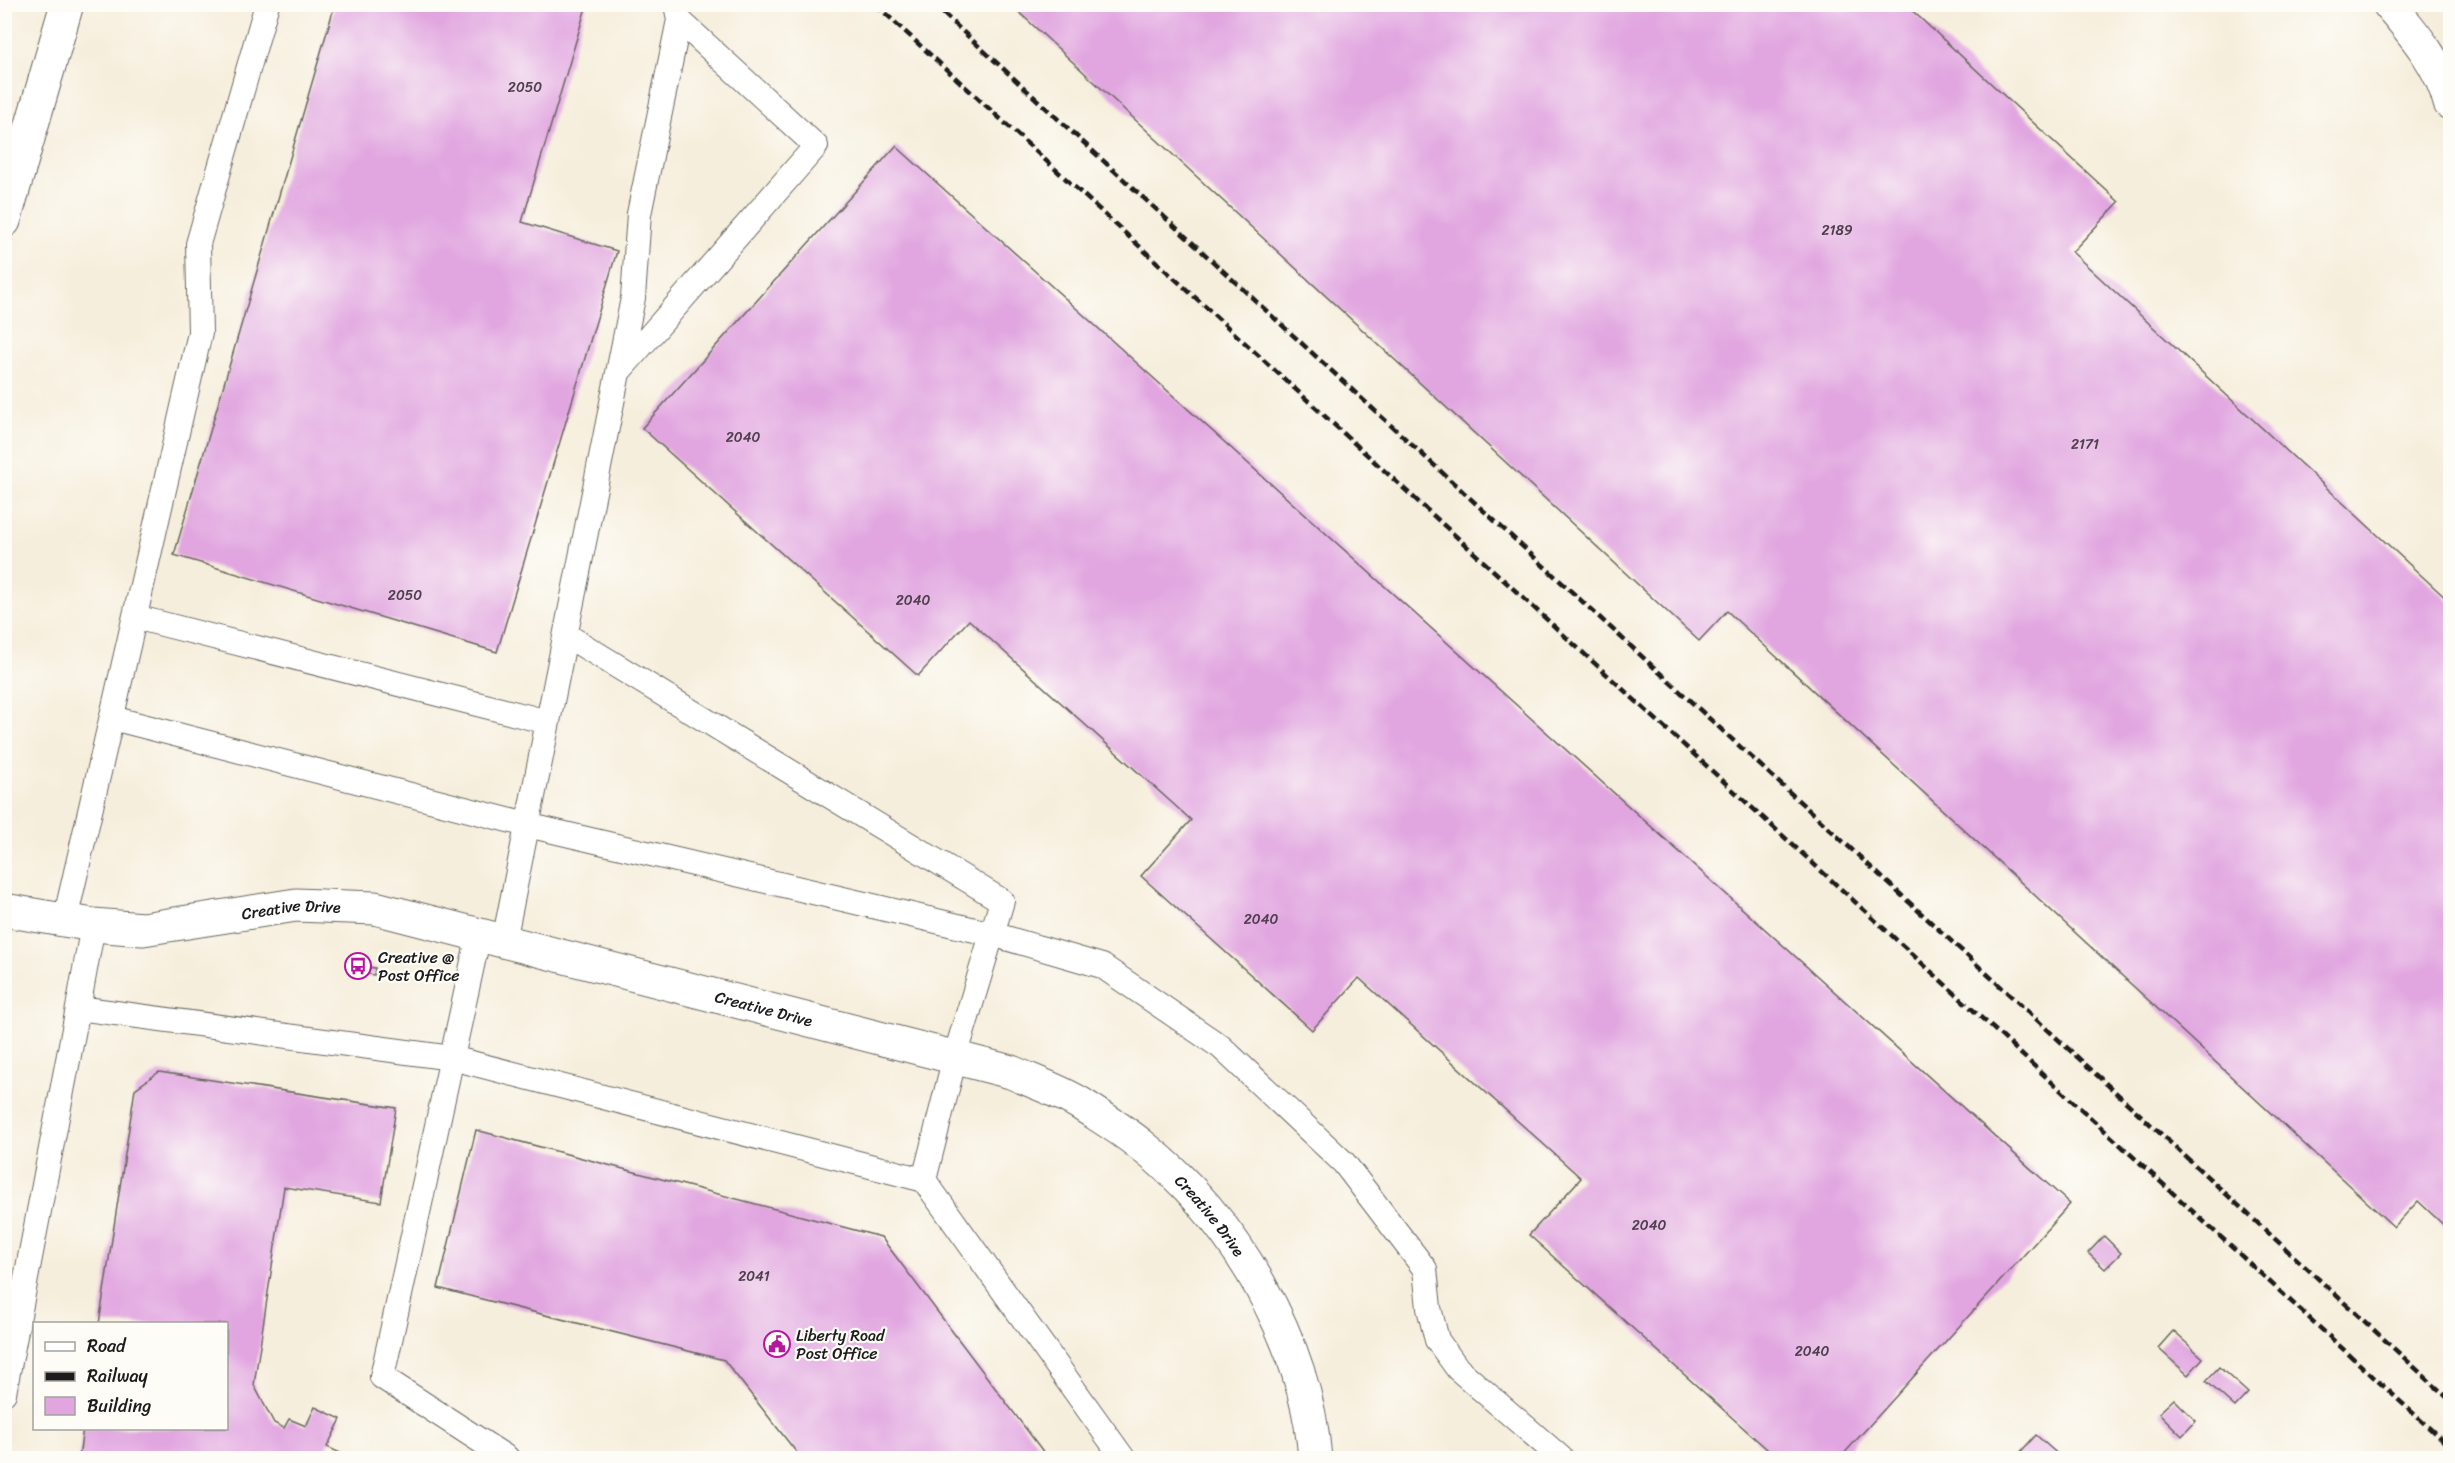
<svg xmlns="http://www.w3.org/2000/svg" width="2455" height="1463" viewBox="0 0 2455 1463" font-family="Sriracha,sans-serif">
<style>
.building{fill:#e1a6e0}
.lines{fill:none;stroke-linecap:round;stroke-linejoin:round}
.service-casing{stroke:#68665f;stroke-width:26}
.minor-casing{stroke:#68665f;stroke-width:35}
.trunk-casing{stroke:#68665f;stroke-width:35}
.service{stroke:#fff;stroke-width:24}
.minor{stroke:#fff;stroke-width:33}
.trunk{stroke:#fff;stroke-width:33}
.rail{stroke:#1c1c1c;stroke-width:4.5;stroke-dasharray:9 4.5;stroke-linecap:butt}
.labels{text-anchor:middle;stroke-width:4.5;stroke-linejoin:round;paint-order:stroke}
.number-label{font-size:14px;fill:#4d3e4d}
.street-label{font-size:16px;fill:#1c1c1c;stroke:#fdfcf7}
.poi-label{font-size:16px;fill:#1c1c1c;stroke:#fdfcf7;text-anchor:start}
</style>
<rect width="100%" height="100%" fill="#fdfcf7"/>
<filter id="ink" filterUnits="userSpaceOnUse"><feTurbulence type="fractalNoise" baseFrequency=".0167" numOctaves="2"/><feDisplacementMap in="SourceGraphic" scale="12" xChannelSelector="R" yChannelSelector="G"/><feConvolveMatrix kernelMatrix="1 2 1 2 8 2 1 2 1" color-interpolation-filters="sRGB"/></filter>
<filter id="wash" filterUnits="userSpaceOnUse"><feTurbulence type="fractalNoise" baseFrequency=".008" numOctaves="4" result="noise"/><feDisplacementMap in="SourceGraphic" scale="24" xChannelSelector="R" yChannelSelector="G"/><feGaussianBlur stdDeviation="1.35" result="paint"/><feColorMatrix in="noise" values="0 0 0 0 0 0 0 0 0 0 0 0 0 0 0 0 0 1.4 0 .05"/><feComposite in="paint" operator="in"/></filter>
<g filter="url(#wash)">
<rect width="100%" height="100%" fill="#f6eedc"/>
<g id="blocks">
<path class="building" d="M335 4H587L522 222 617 251 497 652 174 555Z
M1010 4H1905L2119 202 2072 252 2450 602V1231L2418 1201 2394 1227 1727 611 1699 641Z
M896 146 2070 1204 1840 1458H1777L1529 1235 1581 1178 1359 978 1312 1030 1141 876 1191 820 969 620 918 676 642 428Z
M360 966 375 968 374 975 359 973Z
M159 1072 396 1108 381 1202 284 1187 254 1385 274 1423 284 1428 289 1419 306 1426 315 1407 341 1419 327 1447 351 1458H79L83 1428H226V1324H99L135 1089Z
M476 1130 881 1237 1048 1458H801L724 1360 438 1288Z
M2104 1236 2121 1253 2105 1269 2088 1253Z
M2173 1331 2203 1358 2188 1375 2158 1348Z
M2219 1367 2248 1393 2235 1407 2206 1381Z
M2174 1399 2196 1421 2182 1436 2159 1413Z
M2036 1435 2062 1458H2015Z"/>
</g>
</g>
<g filter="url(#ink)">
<use href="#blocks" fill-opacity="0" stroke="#68665f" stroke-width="1.5"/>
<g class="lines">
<defs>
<path id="service" d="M620 370 816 146 679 20
M135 617 548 722
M566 635 1002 901 955 1057 924 1180
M112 718 527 825 992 934 1102 966 1221 1047 1344 1163 1425 1269 1429 1308 1437 1340 1458 1369 1561 1458
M65 920 200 333 198 244 267 4
M93 925 78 1008 452 1058 924 1180 1123 1458
M479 934 382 1377 507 1458
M504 941 633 298 639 214 679 20 676 4
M4 1393 78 1008"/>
<g id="minor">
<path d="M2389 4C2414 34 2441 65 2450 103"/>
<path id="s1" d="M4 910 93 925 143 929 296 905 375 908 1011 1072C1034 1082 1060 1091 1081 1104 1101 1117 1123 1130 1141 1145 1234 1217 1306 1341 1315 1458"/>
</g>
<path id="trunk" d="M4 221 67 4"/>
</defs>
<use href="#service" class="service-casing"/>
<use href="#minor" class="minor-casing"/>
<use href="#trunk" class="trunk-casing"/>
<use href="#service" class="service"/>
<use href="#minor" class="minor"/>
<use href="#trunk" class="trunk"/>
<path class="rail" d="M875 4 2450 1447
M933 4 2450 1400"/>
</g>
</g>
<defs>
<symbol id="bus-ring" viewBox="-11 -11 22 22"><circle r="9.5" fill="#fdfcf7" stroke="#b5179e" stroke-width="1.5"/><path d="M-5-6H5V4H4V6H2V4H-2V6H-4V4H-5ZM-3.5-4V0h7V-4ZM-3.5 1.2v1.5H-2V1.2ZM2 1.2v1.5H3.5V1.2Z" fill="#b5179e"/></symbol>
<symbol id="civic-ring" viewBox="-11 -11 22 22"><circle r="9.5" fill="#fdfcf7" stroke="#b5179e" stroke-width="1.5"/><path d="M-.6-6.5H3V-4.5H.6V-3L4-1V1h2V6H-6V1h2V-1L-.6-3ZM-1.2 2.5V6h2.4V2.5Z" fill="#b5179e"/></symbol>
</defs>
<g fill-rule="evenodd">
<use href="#bus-ring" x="343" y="951" width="30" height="30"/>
<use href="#civic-ring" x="762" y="1329" width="30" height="30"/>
</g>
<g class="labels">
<g class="number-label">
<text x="525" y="92">2050</text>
<text x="1837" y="235">2189</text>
<text x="743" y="442">2040</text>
<text x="2085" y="449">2171</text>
<text x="405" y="600">2050</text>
<text x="913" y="605">2040</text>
<text x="1261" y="924">2040</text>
<text x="1649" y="1230">2040</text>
<text x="754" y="1281">2041</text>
<text x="1812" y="1356">2040</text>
</g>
<g class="street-label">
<text dy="6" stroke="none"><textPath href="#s1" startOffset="290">Creative Drive</textPath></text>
<text dy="6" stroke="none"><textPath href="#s1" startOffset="776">Creative Drive</textPath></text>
<text dy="6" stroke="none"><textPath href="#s1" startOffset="1280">Creative Drive</textPath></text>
</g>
<g class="poi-label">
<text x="378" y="963">Creative @<tspan x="378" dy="18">Post Office</tspan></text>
<text x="796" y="1341">Liberty Road<tspan x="796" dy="18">Post Office</tspan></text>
</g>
</g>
<rect width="2455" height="1463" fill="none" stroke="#fdfcf7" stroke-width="24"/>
<rect x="33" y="1322" width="195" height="108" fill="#fdfcf7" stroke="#a3a29f" stroke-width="1.5"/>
<rect x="45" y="1342" width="30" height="9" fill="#ffffff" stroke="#a3a29f" stroke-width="1.5"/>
<text x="87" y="1352" font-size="18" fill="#1c1c1c">Road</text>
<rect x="45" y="1372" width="30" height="9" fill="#1c1c1c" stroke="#a3a29f" stroke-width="1.5"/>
<text x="87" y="1382" font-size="18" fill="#1c1c1c">Railway</text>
<rect x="45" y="1397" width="30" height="18" fill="#e1a6e0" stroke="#a3a29f" stroke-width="1.5"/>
<text x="87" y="1412" font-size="18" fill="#1c1c1c">Building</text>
</svg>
